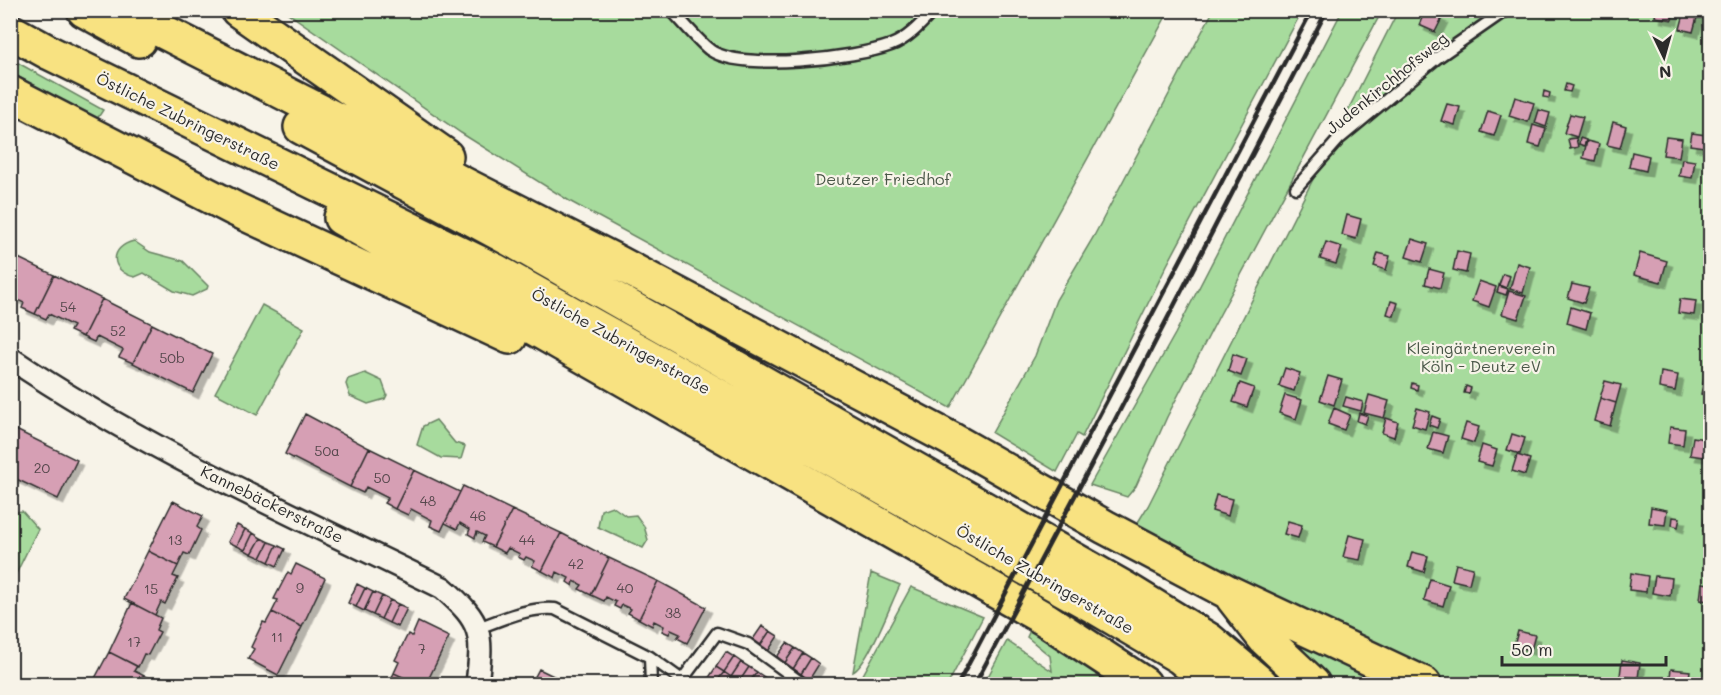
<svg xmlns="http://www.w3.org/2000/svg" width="1721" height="695" viewBox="0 0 1721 695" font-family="Mali,sans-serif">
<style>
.green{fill:#a7db9d;stroke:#698364;stroke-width:1.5}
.building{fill:#d69fb4;stroke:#2b2b2b;stroke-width:1.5;filter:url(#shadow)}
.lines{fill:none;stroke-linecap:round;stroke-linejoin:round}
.lane-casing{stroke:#2b2b2b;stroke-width:15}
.street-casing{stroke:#2b2b2b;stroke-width:26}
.highway-casing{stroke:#2b2b2b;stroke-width:38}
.lane{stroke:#f7f3e8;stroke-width:10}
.street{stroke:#f7f3e8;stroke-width:21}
.highway{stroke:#f8e281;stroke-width:33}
.rail{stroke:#2b2b2b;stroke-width:4.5}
.labels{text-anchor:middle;stroke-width:4.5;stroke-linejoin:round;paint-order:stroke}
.number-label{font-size:14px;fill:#56484d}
.street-label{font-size:16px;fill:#2b2b2b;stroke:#f7f3e8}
.park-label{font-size:16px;fill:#4a5748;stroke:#f7f3e8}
</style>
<defs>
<filter id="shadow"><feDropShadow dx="5.5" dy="5.5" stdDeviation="0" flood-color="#0004"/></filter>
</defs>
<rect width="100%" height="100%" fill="#f7f3e8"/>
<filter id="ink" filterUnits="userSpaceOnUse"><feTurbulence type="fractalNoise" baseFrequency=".0167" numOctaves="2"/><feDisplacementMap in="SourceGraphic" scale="12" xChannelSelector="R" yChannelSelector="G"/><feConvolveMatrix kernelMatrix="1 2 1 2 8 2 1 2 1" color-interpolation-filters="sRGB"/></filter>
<g filter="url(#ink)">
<path class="green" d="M285 11H1169L950 408 571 202 461 133Z
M1213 11H1302L1167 265 1082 437 1077 434 1057 472 992 433 1035 356 1056 300 1094 236Z
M1342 11H1382L1219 316 1167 417 1136 486 1127 497 1090 485 1175 334Z
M1398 11H1710V684H1447L1419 674 1135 527 1148 506Z
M10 59 20 64 103 110 97 119 11 73Z
M134 241 150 252 183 261 208 286 207 289 192 296 174 291 144 273 135 277C109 271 109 247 134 241Z
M262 305 304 328 257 415 215 393Z
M365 373 382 381 387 395 385 399 368 404 350 396 346 384 348 379Z
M436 420 455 443 465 446 461 459 441 458 417 445 423 426Z
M612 506 626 516 636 515 644 526 648 540 643 548 598 527 601 510Z
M22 511 38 529 15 576 11 575V513Z
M871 573 900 585C891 603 868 665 853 672Z
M911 587 983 617 948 684H858Z
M1032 626 1128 684H984L1007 641 1052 671 1050 656 1027 637Z
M1296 641 1388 684H1336L1294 646Z"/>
<path class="building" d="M1656 10H1674L1672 20 1655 17Z
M1685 10H1699L1693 32 1680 29Z
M1425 11 1442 18 1435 32 1419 25Z
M1566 84 1572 86 1570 92 1564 91Z
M1544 91 1550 93 1549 98 1543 97Z
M1515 97 1534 103 1528 122 1509 116Z
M1447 104 1460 107 1455 125 1441 121Z
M1539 110 1550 113 1546 127 1535 123Z
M1488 111 1501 115 1494 136 1481 132Z
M1570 114 1583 117 1577 137 1564 133Z
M1613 122 1626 126 1620 148 1607 145Z
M1533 125 1546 129 1540 147 1528 144Z
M1692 133 1706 135 1704 147 1690 145Z
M1666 137 1682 139 1679 157 1663 155Z
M1576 138 1578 147 1570 149 1568 139Z
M1580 138 1586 140 1584 146 1579 144Z
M1587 141 1599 144 1595 161 1583 158Z
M1632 152 1649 156 1646 171 1629 167Z
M1682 159 1695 161 1692 178 1679 176Z
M1347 215 1361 219 1356 239 1342 235Z
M1412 239 1428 244 1422 262 1406 257Z
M1326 242 1342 247 1336 264 1320 259Z
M1457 251 1470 254 1466 273 1453 270Z
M1378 253 1390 256 1386 270 1374 266Z
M1640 253 1667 261 1661 282 1634 275Z
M10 254 54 275 35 314 22 308 24 303 10 296Z
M1517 263 1530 267 1523 293 1510 289Z
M1429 269 1444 273 1440 288 1425 284Z
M1503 274 1510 276 1506 288 1499 285Z
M54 275 102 299 83 337 70 331 73 326 49 314 46 319 35 314Z
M1479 281 1496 287 1489 307 1472 301Z
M1572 284 1589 288 1584 303 1568 298Z
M1499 286 1508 289 1506 295 1497 292Z
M1509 291 1526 296 1518 319 1502 314Z
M102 299 152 324 133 363 119 357 123 350 97 337 94 342 83 337Z
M1680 299 1696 301 1694 315 1678 313Z
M1391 301 1398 303 1394 316 1387 314Z
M1571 307 1590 313 1586 329 1567 323Z
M152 324 212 354 193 393 133 363Z
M1233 354 1247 359 1241 376 1228 371Z
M1285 368 1300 373 1294 391 1279 386Z
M1661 372 1678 375 1675 391 1659 388Z
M1328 376 1342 380 1334 405 1320 400Z
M1704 378 1710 379V395L1701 394Z
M1605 381 1621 385 1616 403 1600 398Z
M1240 383 1254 388 1247 407 1233 402Z
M1412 383 1418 385 1417 390 1411 388Z
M1466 386 1471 388 1469 394 1464 393Z
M1285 395 1302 400 1296 419 1279 413Z
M1369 395 1389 401 1384 418 1364 413Z
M1346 397 1363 402 1361 411 1343 406Z
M1600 398 1616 403 1610 426 1594 421Z
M1334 408 1350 415 1344 430 1328 424Z
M1417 408 1430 412 1425 429 1412 425Z
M1359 413 1368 416 1365 424 1357 421Z
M305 414 369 448 350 487 285 454Z
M1432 416 1440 419 1437 428 1429 425Z
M1386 418 1398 422 1394 437 1382 433Z
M1466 423 1479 427 1474 443 1461 439Z
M1670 427 1685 429 1683 445 1668 443Z
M12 428 77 460 58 499 10 476Z
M1433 432 1448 436 1443 453 1428 449Z
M1512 434 1525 438 1520 454 1507 450Z
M1693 437 1710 440V458L1690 455Z
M1482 445 1497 450 1492 466 1477 462Z
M369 448 414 470 395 509 384 503 388 498 366 487 363 493 350 487Z
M1517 455 1530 459 1525 475 1512 471Z
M414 470 460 492 441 531 430 526 432 520 411 509 408 515 395 509Z
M463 486 512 510 493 547 482 542 485 536 477 532 475 538 468 534 470 529 460 523 457 529 445 523Z
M1216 495 1232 499 1228 516 1212 511Z
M173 501 203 516 197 527 201 530 189 555 184 553 178 566 148 551Z
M1651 507 1667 510 1665 525 1649 523Z
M512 510 561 533 542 571 532 566 535 561 526 557 524 560 518 557 520 554 508 548 505 553 493 547Z
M1705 513 1710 514V532L1703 531Z
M1673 517 1680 518 1678 527 1672 525Z
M1288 521 1302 525 1298 538 1284 534Z
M237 525 245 529 237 546 228 542Z
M245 529 253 533 245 550 237 546Z
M253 533 261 538 252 554 245 550Z
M561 533 609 558 591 595 579 589 582 585 574 581 573 586 567 582 569 578 557 572 555 578 542 571Z
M1349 535 1365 539 1360 560 1343 557Z
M261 538 269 542 261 558 252 554Z
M269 542 277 545 269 562 261 558Z
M277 545 285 549 277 566 269 562Z
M148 551 178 566 173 576 178 578 165 604 161 602 155 615 124 599Z
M1412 552 1428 556 1424 572 1408 567Z
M609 558 658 581 639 619 628 613 631 609 622 605 620 609 614 606 616 602 606 597 604 601 591 595Z
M296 564 325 578 302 627 272 612 278 600 274 599 288 572 291 574Z
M1456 564 1473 568 1469 584 1452 580Z
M1631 573 1648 576 1646 592 1629 590Z
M1655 576 1672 578 1670 596 1652 593Z
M1430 579 1449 585 1443 606 1424 600Z
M658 581 706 607 687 643 677 638 680 634 671 630 669 634 662 631 664 626 654 621 652 626 639 619Z
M1702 583 1710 584V601L1700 600Z
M357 584 365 588 356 607 348 603Z
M365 588 373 592 364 611 356 607Z
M373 592 382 596 373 615 364 611Z
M382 596 390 600 381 619 373 615Z
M390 600 398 604 389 623 381 619Z
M132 603 161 618 156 630 160 632 148 655 144 654 138 667 109 652Z
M398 604 407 608 398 627 389 623Z
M272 612 302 627 278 675 248 659 254 649 251 647 263 622 266 623Z
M418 622 449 637 426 684H418L394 673 399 662 395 660 408 634 412 636Z
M762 626 770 631 759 647 751 642Z
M770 631 778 636 767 653 759 647Z
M1518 631 1535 635 1531 650 1514 646Z
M787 643 795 648 784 664 776 658Z
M795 648 803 653 793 669 784 664Z
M109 652 137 666 134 671 161 684H92Z
M726 652 734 657 724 672 716 667Z
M803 653 811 658 801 674 793 669Z
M734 657 741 662 731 677 724 672Z
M811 658 819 664 809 680 801 674Z
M1622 660 1640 663 1638 678 1620 676Z
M741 662 749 667 739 682 731 677Z
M716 667 724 672 715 684H710L706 682Z
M749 667 757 672 748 684H743L739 682Z
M539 669 570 684H531Z
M1671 669 1690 671 1688 684H1669Z
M724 672 731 677 726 684H715Z
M757 672 764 677 759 684H748Z
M394 673 418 684H383L385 681 389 683Z
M731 677 739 682 737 684H726Z
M764 677 772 682 770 684H759Z"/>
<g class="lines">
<defs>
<path id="lane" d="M671 10C681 20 701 44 710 50 741 72 856 58 891 45 908 39 922 23 934 10
M1296 188 1339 139 1437 58 1506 10
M478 628C503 619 528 607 555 609L650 657 651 684
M650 657 682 680 717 633 748 644 803 684"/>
<path id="street" d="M10 358C146 450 296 516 443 588 483 623 483 633 477 684"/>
<path id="highway" d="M84 10 139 40
M121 10 611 259 949 438 1105 527 1230 593 1424 684
M238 10 446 156
M10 31 50 53 494 270 1092 605 1180 657 1212 684
M10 93 235 209 510 337
M301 127 508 238 1124 588 1209 640 1261 684
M341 218 1045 619 1144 684
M1233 598 1265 639 1313 684"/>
</defs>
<use href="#lane" class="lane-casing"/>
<use href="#street" class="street-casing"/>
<use href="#highway" class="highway-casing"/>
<use href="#lane" class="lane"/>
<use href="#street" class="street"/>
<use href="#highway" class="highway"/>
<path class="rail" d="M958 684 1312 10
M975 684 1105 439 1327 10"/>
</g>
</g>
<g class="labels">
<g class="number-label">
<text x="68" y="312">54</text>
<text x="118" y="336">52</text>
<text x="172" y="363">50b</text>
<text x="327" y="456">50a</text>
<text x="42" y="473">20</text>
<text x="382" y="483">50</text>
<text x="428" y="506">48</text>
<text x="478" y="521">46</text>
<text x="175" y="545">13</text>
<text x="527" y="545">44</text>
<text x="576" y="569">42</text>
<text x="300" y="593">9</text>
<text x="625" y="593">40</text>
<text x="151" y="594">15</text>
<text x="673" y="618">38</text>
<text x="277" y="642">11</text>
<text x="134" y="647">17</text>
<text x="422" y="654">7</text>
</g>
<g class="street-label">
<text transform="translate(1387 83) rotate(-39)" y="6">Judenkirchhofsweg</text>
<text transform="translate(188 121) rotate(26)" y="6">Östliche Zubringerstraße</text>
<text transform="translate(621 341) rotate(29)" y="6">Östliche Zubringerstraße</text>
<text transform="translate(272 504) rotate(26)" y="6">Kannebäckerstraße</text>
<text transform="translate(1045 579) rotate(30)" y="6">Östliche Zubringerstraße</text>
</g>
<g class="park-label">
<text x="883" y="185">Deutzer Friedhof</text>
<text x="1481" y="354">Kleingärtnerverein<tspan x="1481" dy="18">Köln - Deutz eV</tspan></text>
</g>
</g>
<rect width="1721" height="695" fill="none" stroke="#f7f3e8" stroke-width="36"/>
<rect x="18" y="18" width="1685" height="659" fill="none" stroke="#2b2b2b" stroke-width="2" filter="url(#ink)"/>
<g transform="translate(1664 57) rotate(175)" stroke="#f7f3e8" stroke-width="4.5" paint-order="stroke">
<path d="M0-4.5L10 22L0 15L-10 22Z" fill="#2b2b2b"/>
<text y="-9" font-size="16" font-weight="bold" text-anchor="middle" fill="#2b2b2b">N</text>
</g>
<path d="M1502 656v9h164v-9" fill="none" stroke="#2b2b2b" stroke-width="3"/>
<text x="1511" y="656" font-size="18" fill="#2b2b2b" stroke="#f7f3e8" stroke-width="4.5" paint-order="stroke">50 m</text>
</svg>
